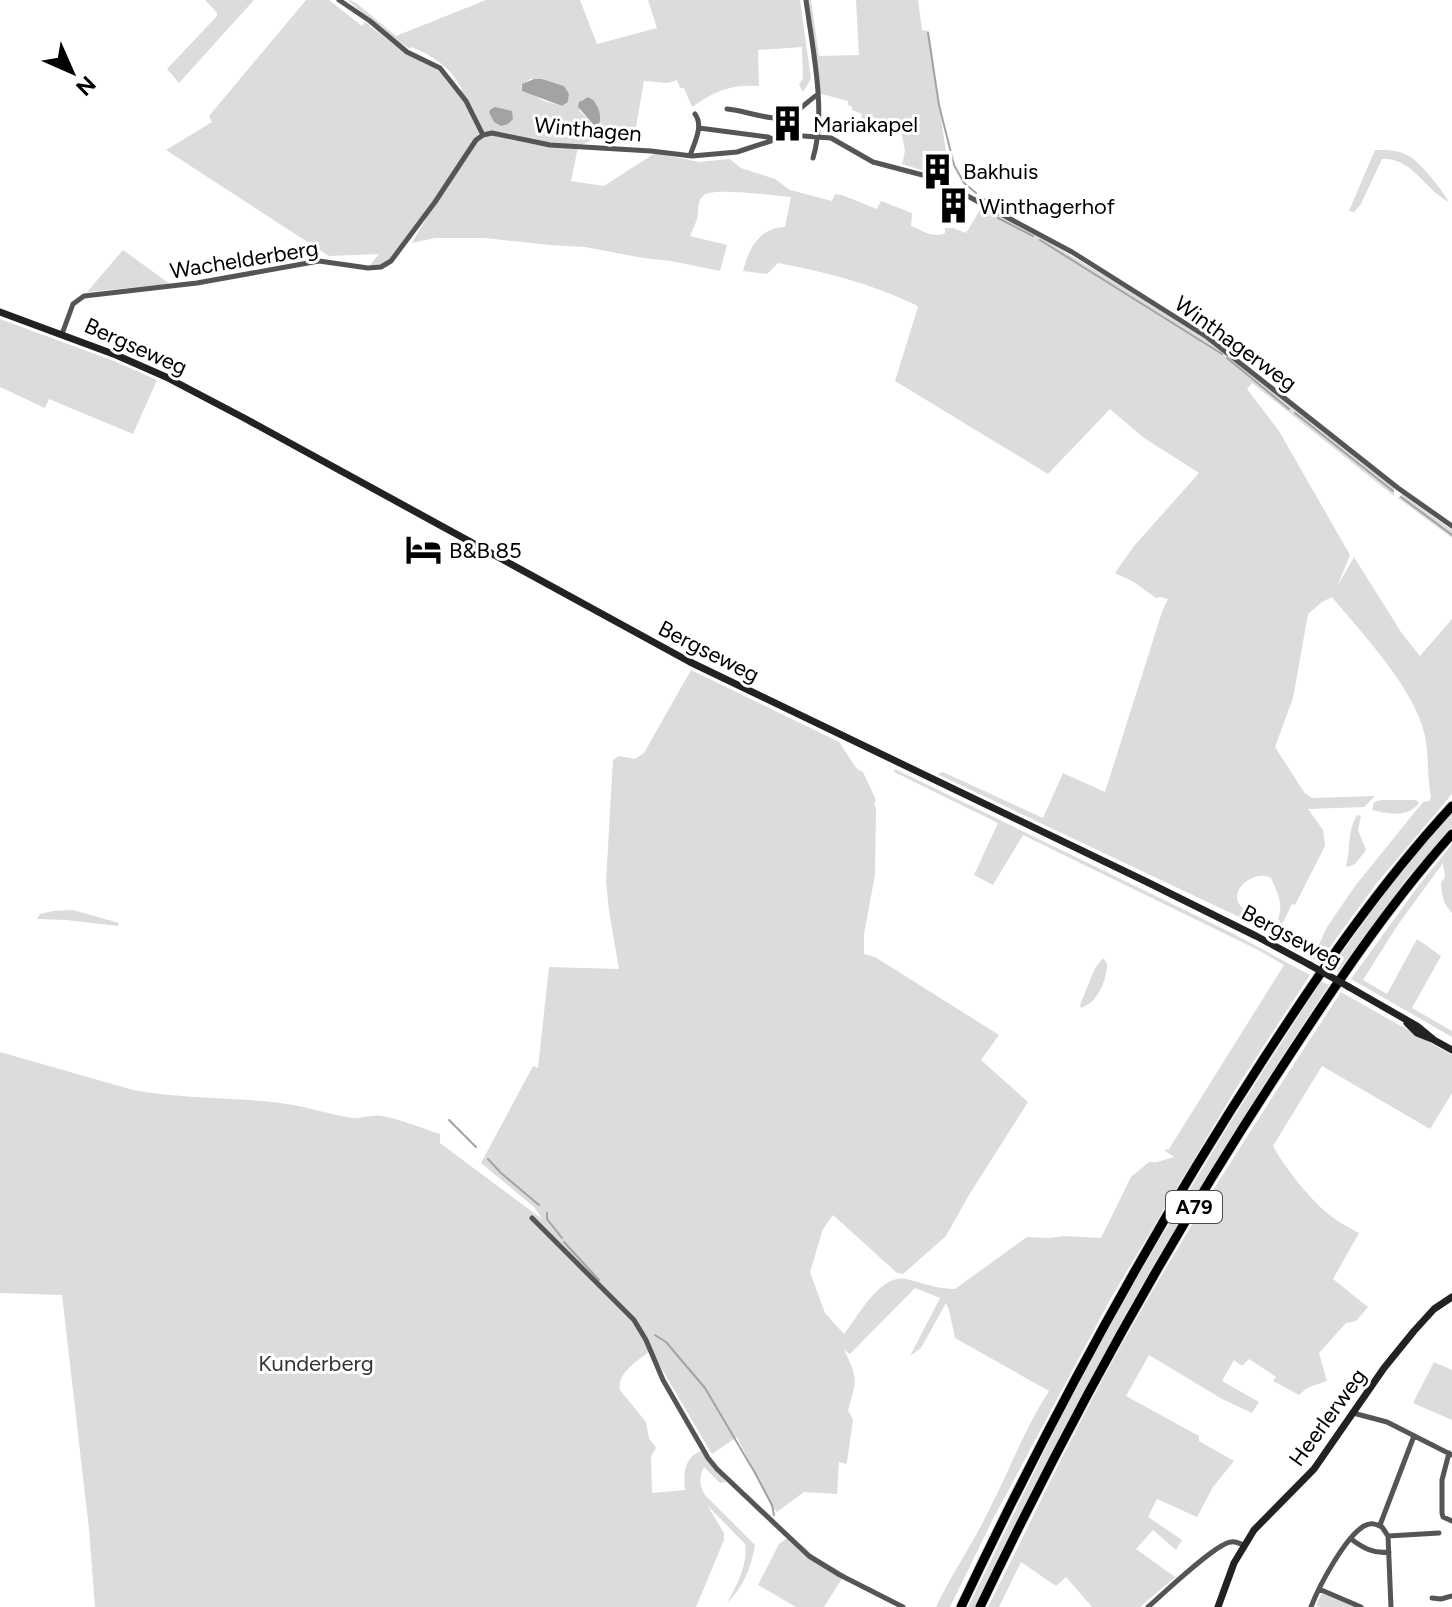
<svg xmlns="http://www.w3.org/2000/svg" width="1452" height="1607" viewBox="0 0 1452 1607" font-family="Figtree,sans-serif">
<style>
.green{fill:#dcdcdc;fill-rule:evenodd}
.water{fill:#a3a3a3}
.lines{fill:none;stroke-linecap:round;stroke-linejoin:round}
.stream{stroke:#a3a3a3;stroke-width:2}
.highway-casing{stroke:#dbdbdb;stroke-width:11}
.street{stroke:#555;stroke-width:5}
.secondary{stroke:#222;stroke-width:7}
.highway{stroke:#000;stroke-width:9}
.secondary-bridge{stroke:#222;stroke-width:7}
.labels{text-anchor:middle;stroke-width:6;stroke-linejoin:round;paint-order:stroke}
.shield{fill:#fff;stroke:#4c4c4c;stroke-width:2}
.shield-label{font-size:20px;font-weight:bold;fill:#000}
.poi-label{font-size:22px;fill:#000;stroke:#fff;text-anchor:start}
.street-label{font-size:22px;fill:#000;stroke:#fff}
.park-label{font-size:22px;fill:#333;stroke:#fff}
</style>
<rect width="100%" height="100%" fill="#fff"/>
<path class="green" d="M205 0H254L179 83 167 69 217 16V13Z
M306 0H329L362 26 365 22 403 52 431 65 441 73 456 93 462 89C451 68 433 55 411 47L410 49 401 43 348 1 350 0 356 3 396 36 486 0H580L597 44 657 28 648 0H800L811 79 803 92 799 85 803 78 802 47 758 50 759 86C731 84 715 91 692 107L684 88H680L677 80 668 83 644 81 636 127 617 128 578 147 571 181 604 186 655 153 699 162 730 159 741 168 775 179 790 190 832 201 835 194 842 195 877 209 881 201 912 213 911 226C922 230 933 239 945 233V228H953L966 233 981 208 1023 227 1177 319 1216 346 1394 488V496L1252 383 1247 389 1279 431 1350 555 1337 587 1354 557 1401 632 1420 656 1452 619V794L1376 884 1319 962 1310 957 1316 951 1327 927 1355 886 1423 802 1429 801 1431 798C1427 777 1429 756 1425 736 1414 687 1363 635 1332 597L1322 602 1308 614 1293 698 1275 747 1304 792 1312 798 1375 796 1364 807 1308 809 1323 830 1325 846 1295 905 1292 904 1282 924 1278 919C1284 904 1277 892 1271 878 1258 870 1232 885 1238 902 1242 912 1257 912 1265 918 1270 922 1274 928 1278 932L1275 938 1263 929 1237 916 937 774 943 772 1043 818 1063 773 1105 792 1162 612 1168 599 1160 597 1156 598 1134 582 1115 573 1134 546 1199 473 1144 438 1110 409 1048 474 895 381 918 307 916 305C871 284 827 272 778 263L767 274 743 271C749 248 759 228 785 227L791 197C777 196 713 187 704 195 696 202 699 211 697 219 695 225 692 231 690 236L727 245 720 271 671 261 643 258 585 247 550 245 485 238H435L412 243 438 198 386 265H370L379 254 329 256 166 150 212 122 209 116ZM530 79H542L564 86 569 96 568 102 562 106 544 101 532 94 524 92 521 86ZM588 97 597 104 601 126H595L579 110 581 100Z
M806 0H811L819 56 859 55 856 0H918L922 30 929 31 947 160 930 162 931 173 902 164 905 151 901 130 888 132 876 130 875 123 861 119 862 114 852 110V107L848 105V101L818 93Z
M1375 150C1404 149 1412 155 1430 176 1437 185 1444 193 1449 202 1424 189 1412 157 1382 159L1361 204 1354 212 1349 211Z
M123 250 170 284 87 292Z
M0 319 114 361 157 380 133 434 49 399 45 408 0 387Z
M1402 494 1452 530V538L1398 498Z
M691 670 839 742 857 769 863 772 876 800 874 803 876 809 875 875 864 934V954L875 957 999 1035 981 1060 1028 1102 969 1195 946 1236 903 1274 897 1273 833 1215 823 1229 810 1272 825 1313 844 1334C858 1317 880 1273 906 1279 923 1283 938 1289 955 1289L1027 1237 1050 1238 1063 1236 1101 1238 1131 1177 1149 1162H1157L1174 1157 1164 1150 1169 1149 1284 965 1258 950 1023 835 993 885 974 875 998 823 894 772 895 769 1234 934 1310 975 1237 1087 1111 1298 992 1521 950 1607H936C952 1573 974 1542 990 1508 1010 1469 1025 1428 1049 1391L955 1338 949 1310 946 1303 921 1348 910 1356 940 1298 915 1288 850 1354 844 1350C858 1377 857 1381 848 1410L853 1420 847 1462 846 1464 839 1462 837 1494 804 1492 777 1512 771 1506 737 1437 712 1454 660 1366 649 1352C637 1361 617 1373 620 1390L646 1422 649 1438 656 1448 651 1456 652 1493 685 1490C683 1474 684 1459 700 1451L726 1482 720 1483 704 1467C699 1477 699 1485 705 1495L755 1545C751 1568 744 1586 727 1603 737 1585 748 1564 745 1544L707 1505 724 1533V1540L696 1607H95L89 1529 62 1295 0 1293V1052L133 1090C182 1099 231 1097 280 1103 304 1106 328 1114 352 1118 361 1119 371 1114 382 1116 401 1119 421 1128 440 1134V1143L542 1219 534 1207 481 1163 533 1066 538 1068 549 967 619 969 609 911 606 881 613 760 619 756 635 759 644 753Z
M1381 800H1416L1419 803C1408 818 1388 814 1372 810L1374 802Z
M1452 812V827L1408 877 1338 972 1331 968 1397 876Z
M1357 815 1361 816 1358 830 1366 850 1355 864 1348 867 1346 866C1351 849 1347 831 1357 815Z
M1452 844V913C1443 904 1442 895 1441 883L1445 877 1443 863 1397 926 1363 980 1387 994 1417 939 1441 956 1412 1008 1452 1031V1037L1351 979 1419 885Z
M73 910 119 923 118 926 66 920 37 919 40 914 53 911Z
M1103 958 1107 964C1107 981 1097 1003 1081 1008L1080 1005 1095 968Z
M1321 981 1329 985C1292 1041 1255 1097 1221 1154 1132 1301 1050 1452 975 1607H968L1070 1399 1123 1300 1230 1123Z
M1341 992 1452 1055V1093L1430 1129 1322 1066 1273 1146C1283 1165 1309 1198 1326 1212 1336 1221 1348 1227 1359 1233L1333 1279 1368 1307 1356 1321 1346 1323 1319 1353 1327 1381 1307 1388 1299 1395 1273 1381 1276 1377 1249 1359 1242 1366 1234 1360 1222 1381 1259 1402 1252 1413 1222 1399 1149 1355 1126 1396 1199 1436V1441L1234 1461 1213 1487 1197 1517 1157 1499 1148 1517 1182 1540 1176 1550 1153 1530 1136 1549 1175 1577 1140 1607H1092L1066 1577 1056 1586 1021 1562 999 1607H988C1037 1509 1083 1411 1138 1316 1201 1205 1271 1099 1341 992Z
M1434 1362 1452 1370V1420L1413 1403Z
M791 1535 815 1557 845 1574 824 1607H796L758 1585 779 1544Z
M1322 1593 1355 1607H1320L1316 1605Z"/>
<path class="water" d="M534 79H542L564 86 569 94 568 102 562 106 522 91V84Z
M588 97C599 101 603 119 598 127L595 126 578 107 579 102Z
M495 107 512 111 513 119 508 124 501 126 494 122 489 112 491 109Z"/>
<g class="lines">
<path class="stream" d="M928 33 939 105 954 165 964 183 976 193
M984 199 995 207
M998 218 1033 236
M1040 240 1222 354
M1227 358 1289 409
M1295 413 1393 491
M1401 497 1452 535
M449 1120 476 1147
M488 1159 501 1173 539 1205
M547 1213V1219L562 1238
M564 1242 599 1280
M655 1335 666 1342 705 1388 755 1473 772 1505 774 1515"/>
<defs>
<path id="highway" d="M961 1607C1050 1419 1148 1237 1261 1063 1319 973 1379 885 1452 806
M980 1607C1068 1423 1166 1244 1278 1073 1332 990 1386 908 1452 834"/>
</defs>
<use href="#highway" class="highway-casing"/>
<path class="street" d="M339 0 370 21 407 52 440 68 466 101 483 135
M806 0C812 46 827 113 813 158
M727 109C746 110 774 124 791 115 800 110 808 101 817 95
M777 118 780 138
M699 128 768 137 775 140
M483 135 492 133 550 145 651 151 692 156 737 152 789 135 831 138 873 162 934 178 1072 252 1207 337 1398 488 1452 526
M690 156C694 143 704 126 695 114
M62 334 73 304 84 296 197 283 319 261 368 268 381 267 391 261 435 202 476 140 483 135
M532 1218 634 1320 646 1340 663 1380 708 1458 717 1469 809 1556 840 1575 903 1607
M1353 1413 1387 1422 1452 1455
M1449 1453 1442 1480V1513L1443 1517 1452 1521
M1380 1525 1414 1436
M1388 1536 1439 1533
M1351 1539C1363 1548 1374 1554 1389 1552
M1319 1589 1361 1607
M1432 1598 1441 1599 1452 1596
M1148 1607C1162 1595 1216 1543 1231 1542 1236 1541 1240 1544 1244 1545
M1311 1607C1319 1586 1345 1537 1364 1526 1371 1522 1376 1524 1382 1527L1388 1536 1391 1607"/>
<path class="secondary" d="M0 312 116 355 166 377 246 419 690 662 1147 882 1256 936 1310 965
M1349 987 1417 1026 1434 1040 1452 1050
M1407 1023 1417 1033 1432 1039
M1218 1607 1234 1563 1254 1530 1314 1469 1384 1368 1414 1331 1434 1309 1452 1297"/>
<use href="#highway" class="highway"/>
<path class="secondary-bridge" d="M1310 965 1349 987"/>
</g>
<defs>
<symbol id="building-bare" viewBox="-9 -9 18 18"><path d="M-4-6H4V6H1V3H-1V6H-4ZM-2.5-4.3h1.7v1.8h-1.7ZM.8-4.3h1.7v1.8H.8ZM-2.5-1h1.7V.8h-1.7ZM.8-1h1.7V.8H.8Z" fill="#000" stroke="#fff" stroke-width="2.5" paint-order="stroke"/></symbol>
<symbol id="hotel-bare" viewBox="-9 -9 18 18"><path d="M-6-4.5h1.5V1H6V5H4.5V3h-9V5H-6ZM-4 0a1.8 1.8 0 1 1 3.6 0ZM.5 0V-2.5h3Q6-2.5 6 0Z" fill="#000" stroke="#fff" stroke-width="2.5" paint-order="stroke"/></symbol>
</defs>
<g fill-rule="evenodd">
<use href="#building-bare" x="762" y="98" width="51" height="51"/>
<use href="#building-bare" x="912" y="146" width="51" height="51"/>
<use href="#building-bare" x="928" y="180" width="51" height="51"/>
<use href="#hotel-bare" x="398" y="524" width="51" height="51"/>
</g>
<g class="labels">
<rect class="shield" x="1166" y="1191" width="56" height="32" rx="6"/>
<g class="shield-label">
<text x="1194" y="1214">A79</text>
</g>
<g class="poi-label">
<text x="813" y="132">Mariakapel</text>
<text x="963" y="179">Bakhuis</text>
<text x="979" y="214">Winthagerhof</text>
<text x="449" y="558">B&amp;B 85</text>
</g>
<g class="street-label">
<text transform="translate(588 129) rotate(5)" y="8">Winthagen</text>
<text transform="translate(244 259) rotate(-9)" y="8">Wachelderberg</text>
<text transform="translate(1236 343) rotate(36)" y="8">Winthagerweg</text>
<text transform="translate(136 346) rotate(24)" y="8">Bergseweg</text>
<text transform="translate(709 651) rotate(27)" y="8">Bergseweg</text>
<text transform="translate(1292 936) rotate(28)" y="8">Bergseweg</text>
<text transform="translate(1327 1417) rotate(-54)" y="8">Heerlerweg</text>
</g>
<g class="park-label">
<text x="316" y="1371">Kunderberg</text>
</g>
</g>
<g transform="translate(72 72) rotate(135)" stroke="#ffffff" stroke-width="6" paint-order="stroke">
<path d="M0-6L14 30L0 20L-14 30Z" fill="#000000"/>
<text y="-12" font-size="22" font-weight="bold" text-anchor="middle" fill="#000000">N</text>
</g>
</svg>
